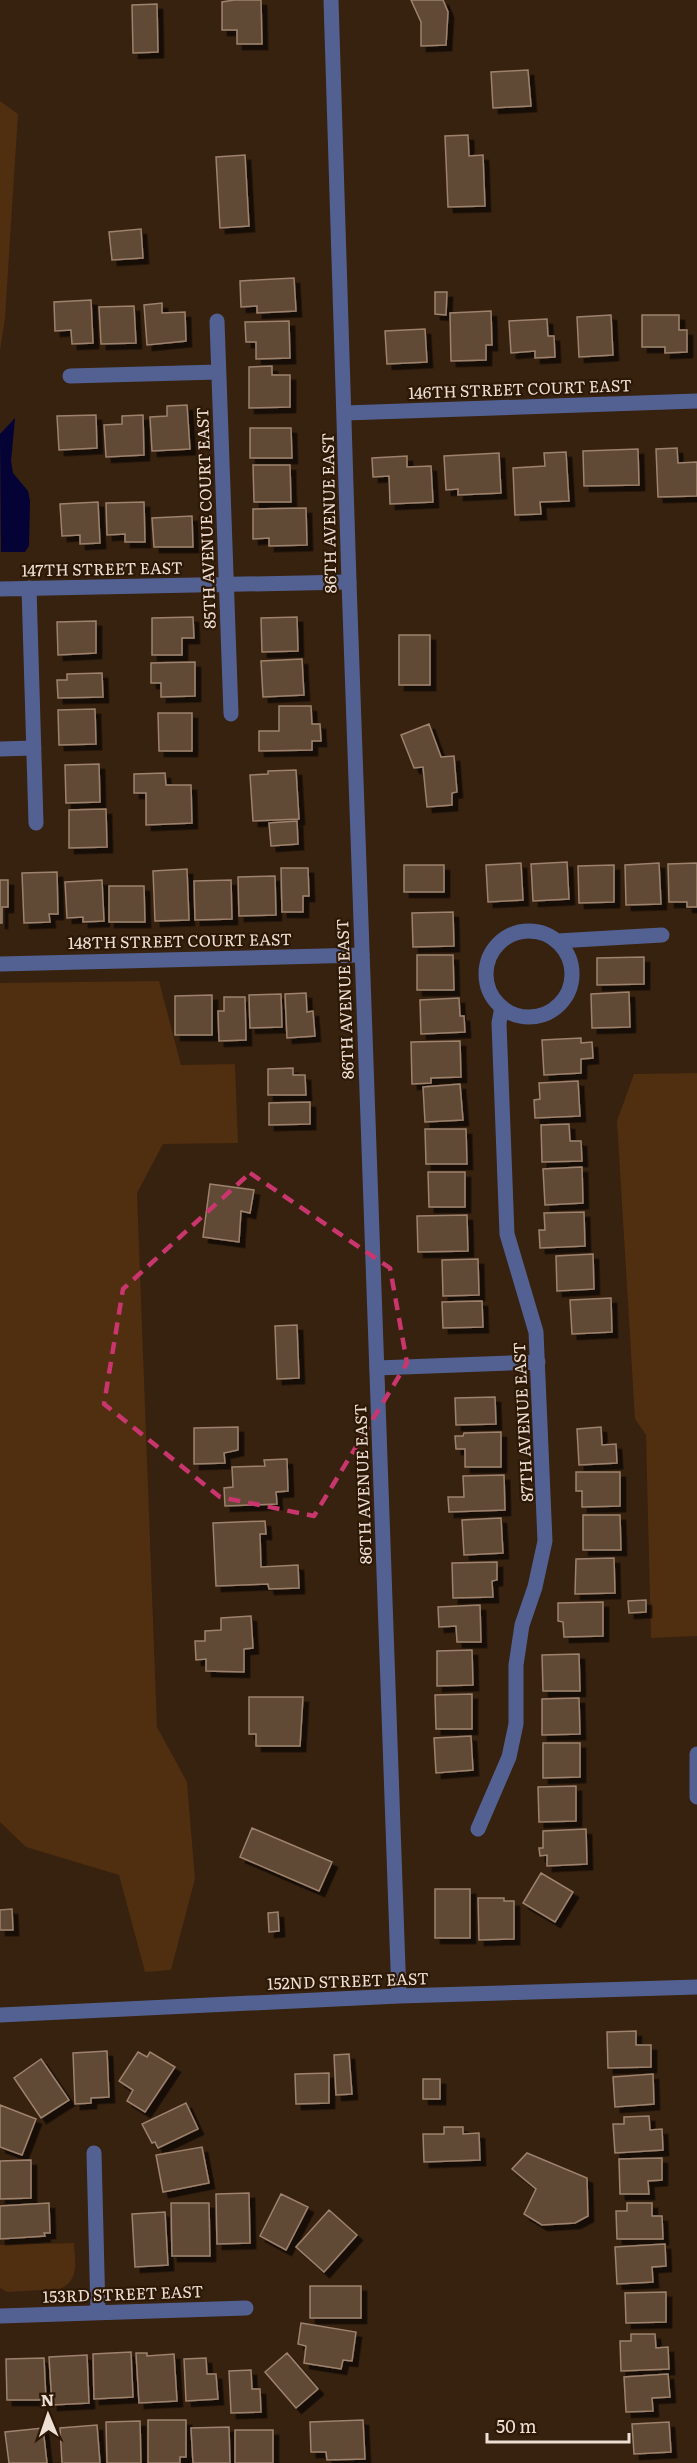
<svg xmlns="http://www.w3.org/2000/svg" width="697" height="2463" viewBox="0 0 697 2463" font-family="Literata,serif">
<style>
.green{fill:#502e10}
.water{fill:#050336}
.building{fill:#604835;stroke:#9d826d;stroke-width:1.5;filter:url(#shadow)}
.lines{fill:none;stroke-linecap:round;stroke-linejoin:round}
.minor{stroke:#536192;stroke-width:15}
.tertiary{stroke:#536192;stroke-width:15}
.marked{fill:none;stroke:#c9366d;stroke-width:4.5;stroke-dasharray:12 8;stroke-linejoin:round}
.labels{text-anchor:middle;stroke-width:4.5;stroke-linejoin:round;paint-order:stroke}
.street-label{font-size:16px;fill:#eedfd4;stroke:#2d1806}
</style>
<defs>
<filter id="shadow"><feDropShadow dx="5.5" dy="5.5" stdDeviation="0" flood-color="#0009"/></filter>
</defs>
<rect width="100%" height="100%" fill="#37210f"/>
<path class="green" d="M0 101 18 114 5 318 0 351Z
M159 981 181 1065 235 1064 238 1143 163 1144 137 1193 157 1727 187 1782 195 1879 171 1970 145 1972 119 1875 26 1847 0 1822V983Z
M697 1073V1636L651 1638 646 1435 635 1419 617 1121 634 1074Z
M74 2243C75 2262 80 2280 60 2289L7 2292 0 2288V2245Z"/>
<path class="water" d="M15 418 11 461 13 473 28 491 30 501 29 546 25 552H1L0 434Z"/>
<path class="building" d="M234 0H261L262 44H237V30H222V2Z
M411 0H443L448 12 446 45 421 46V22Z
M157 4 158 52 133 53 132 5Z
M528 70 531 106 493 108 491 72Z
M468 135 469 156 483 155 485 206 448 207 445 136Z
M245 155 249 226 220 228 216 157Z
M141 229 143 258 112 260 109 232Z
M294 278 296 311 257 313V306L241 307 240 281Z
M435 292H447L446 315 435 314Z
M91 300 93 343 72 344 71 330 55 331 54 302Z
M162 303V313L185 312 186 341 147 345 144 305Z
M134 306 136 343 101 344 99 307Z
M491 311 492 345H486V360L451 361 450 313Z
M611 315 613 355 579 357 577 317Z
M642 315H679V330H687V352L665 353V347H642Z
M547 319 548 336H554L555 357 535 358V351L511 353 509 321Z
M289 321 290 358 256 359V342H246L245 322Z
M425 329 427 362 387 364 385 331Z
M272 366V375H290V407L249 408V367Z
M187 405 190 449 152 451 150 417 167 416V406Z
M96 415 97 448 59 450 57 416Z
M143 415 144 455 106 457 104 425 122 424V416Z
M250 428H291L292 458H250Z
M677 448 678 463 697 462V496L658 497 656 449Z
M638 449 639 485 584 486 583 451Z
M566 452 569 501 540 502 541 514 515 515 513 468 545 466 544 453Z
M499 453 501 493 458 495V489L446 490 444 456Z
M407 456V467L431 466 433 502 390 504 389 476 373 477 372 458Z
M253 465H290L291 502H254Z
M98 502 100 543 80 544V535L62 536 60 504Z
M144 502 145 542H125V534L107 535 106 503Z
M306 508 307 545 269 546V538L253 539V509Z
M192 516 193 547H154L152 518Z
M193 617 194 638H182V655H152V618Z
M297 617 298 651 262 652 261 618Z
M96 621V653L58 655 57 622Z
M399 635H430V685H399Z
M302 659 304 695 263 697 261 661Z
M195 662V696L161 697V683H151V663Z
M102 673 103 697 58 698 57 680H67V674Z
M279 706H311L312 724H320L321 741H312V750L259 751V731H279Z
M95 709 96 744 59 745 58 710Z
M158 713H192V751H159Z
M429 724 441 757 454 756 457 792 452 793V805L427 807 423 767 414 768 401 735Z
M99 764 100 802 66 803 65 765Z
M296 770 299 819 253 821 250 775 268 774V771Z
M165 773 166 785H191L192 823 146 825V793H134V774Z
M106 809 107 847 69 848V810Z
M297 821 298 844 271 846 269 823Z
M567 862 569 899 533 901 531 864Z
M521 863 523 900 488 902 486 865Z
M659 863 661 904 626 905 625 865Z
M697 863V907H687V902H669L668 864Z
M404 865H444V892H404Z
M614 865V902L579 903 578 866Z
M281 868H308L309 896H303V912H282Z
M187 869 189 920 155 921 153 871Z
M57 872 58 914H49L50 922 24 923 22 873Z
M275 876 276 915 239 916 238 877Z
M0 880H8V907H2V923H0Z
M102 880 104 921 83 922V917L67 918 65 882Z
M231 880 232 919 195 920 194 881Z
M109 886H144L145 922H109Z
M453 912 454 946 413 947 412 913Z
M417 955H453L454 990H417Z
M644 957V984L597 985V958Z
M629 992 630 1027 592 1028 591 994Z
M306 993 307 1012 313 1011 315 1036 287 1038 285 994Z
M281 994 282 1027 250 1028 249 995Z
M212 995V1035H175V996Z
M224 997H245L246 1040 219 1041 218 1011H224Z
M459 998 460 1016H464L465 1032 421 1034 420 1000Z
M581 1038V1043L592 1042 593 1058 581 1059V1073L544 1075 542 1040Z
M460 1041 461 1077 431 1078V1083L412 1084 411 1042Z
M293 1068V1075H305L306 1095H268V1069Z
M578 1081 580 1116 535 1118 534 1100 540 1099 539 1083Z
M460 1084 463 1120 425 1122 423 1087Z
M310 1102V1124L269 1125V1103Z
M569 1124 570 1141H581L582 1161 542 1162 541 1125Z
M425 1129H466L467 1164H426Z
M582 1167 583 1203 545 1205 543 1169Z
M428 1172H465V1207H429Z
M210 1184 254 1190 250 1213 241 1211 239 1242 203 1237Z
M584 1212 585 1246 540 1248 539 1230H545L544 1213Z
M467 1215 468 1251 418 1252 417 1216Z
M593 1254 594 1289 557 1291 556 1256Z
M478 1259 479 1295 443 1296 442 1260Z
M611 1298 612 1332 572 1334 570 1300Z
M482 1301 483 1327 443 1328 442 1302Z
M297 1325 299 1378 277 1379 275 1326Z
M495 1397 496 1424 456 1425 455 1398Z
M238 1427V1450L224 1453 225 1463 194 1464V1428Z
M601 1427 602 1445 616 1444 617 1463 579 1465 577 1429Z
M501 1432V1467H465V1449H456L455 1436H463L464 1433Z
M287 1459 288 1491 276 1492 277 1504 225 1506 224 1488 233 1487 232 1467 265 1466 264 1460Z
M576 1472H620V1506L582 1507V1491H576Z
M504 1475 505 1510 449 1512 448 1497H464L463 1476Z
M583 1515H620L621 1550H583Z
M501 1518 503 1553 464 1555 462 1520Z
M265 1521 266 1534H260L261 1567 298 1565 299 1588 269 1589 268 1584 216 1586 213 1523Z
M614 1558 615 1593 575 1594 576 1559Z
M497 1562V1580L492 1581 493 1597 453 1598 452 1563Z
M646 1600V1612L629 1613 628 1601Z
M603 1602V1636L564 1637 563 1622 558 1621V1603Z
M480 1605 481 1642H457L456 1626 439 1627 438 1607Z
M251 1616 253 1648 244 1649V1672L206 1671V1659L196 1660 195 1641H205V1631L221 1630V1618Z
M472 1650 473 1685 437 1686V1651Z
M579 1654 580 1691H543L542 1655Z
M472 1694V1729H436L435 1695Z
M249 1697H303L300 1746H256V1734H249Z
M579 1698 580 1734 542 1735V1699Z
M471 1736 473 1770 436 1773 434 1738Z
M543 1743H580V1777L543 1778Z
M576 1786V1821L539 1822 538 1787Z
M252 1828 332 1862 319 1891 240 1857Z
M586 1829 587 1864 547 1866V1855L540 1856 539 1848H543V1831Z
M541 1873 573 1892 555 1922 523 1903Z
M435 1889H470V1938H435Z
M478 1898H504V1901H514V1939L479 1940Z
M12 1909 13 1930H0V1910Z
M278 1912 279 1931 269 1932 268 1913Z
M636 2031V2045H651V2067L608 2068 607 2032Z
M107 2051 109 2097 91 2098V2103L75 2104 73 2053Z
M138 2052 147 2057 150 2052 175 2067 145 2112 127 2101 133 2090 119 2081Z
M349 2054 352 2094 336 2095 334 2055Z
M41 2059 69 2100 41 2118 14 2078Z
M329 2073V2103L296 2104 295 2074Z
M653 2074 654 2104 615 2107 613 2077Z
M423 2079H440V2099H423Z
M186 2103 198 2129 158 2148 155 2142 152 2143 142 2124Z
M0 2105 36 2119 22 2155 0 2147Z
M649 2116 650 2130 662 2129 663 2150 615 2153 613 2124H624V2117Z
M444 2127H463V2134L479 2133 480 2160 424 2162 423 2134H444Z
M202 2147 209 2183 163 2192 156 2155Z
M527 2153 587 2178 588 2216 575 2223 542 2225 524 2214 536 2189 512 2169Z
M662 2158V2180L648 2181 649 2194H620L619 2159Z
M31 2160V2198L0 2199V2161Z
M249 2193 250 2243 217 2244 216 2194Z
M281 2194 308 2207 286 2250 260 2236Z
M49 2203 50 2233H44L45 2236 0 2239V2206Z
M171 2203H209L210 2256H172Z
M627 2203H652V2216H662L663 2239H617L616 2211H627Z
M329 2210 357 2235 324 2272 296 2247Z
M165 2212 168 2265 135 2267 132 2214Z
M665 2244 666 2266 652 2267 653 2282 617 2284 615 2247Z
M310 2286H361V2318H310Z
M666 2292V2322L626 2323 625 2293Z
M301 2323 356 2332 352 2361 343 2360 341 2369 304 2363 306 2346 298 2344Z
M631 2334H655L656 2348 668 2347 669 2369 621 2371 620 2341H631Z
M131 2352 133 2397 94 2399 93 2354Z
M136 2353H147V2356L174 2354 177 2401 139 2403Z
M287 2353 318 2389 296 2408 265 2372Z
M87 2355 89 2403 52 2405 49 2357Z
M44 2358 46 2400H7L6 2359Z
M206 2358 207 2374H216L218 2399 186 2401 184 2359Z
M251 2370 252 2389H260L261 2412 231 2413 229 2371Z
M668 2374 670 2397 652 2398 653 2411 626 2412 624 2377Z
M148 2420H186V2457H180V2463H148Z
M363 2420 365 2459 327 2460 326 2452H311L310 2422Z
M140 2421 141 2463H107L106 2422Z
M669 2422 671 2452 634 2454 632 2424Z
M97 2425 100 2463H62L60 2428Z
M229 2427 230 2463H193L191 2428Z
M43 2428 47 2463H9L5 2432Z
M235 2430H273V2463H235Z"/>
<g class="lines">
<path class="minor" d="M217 321 231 714
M70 376 218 372
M345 413 697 401
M29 588 36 823
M0 589 349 582
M0 749 34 748
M486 974a43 43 0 1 1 86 0a43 43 0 1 1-86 0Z
M557 941 662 935
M0 964 362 955
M377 1368 538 1362
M697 1754V1797
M478 1829 509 1757 516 1724V1665L522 1625 535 1587 545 1541 536 1332 507 1234 499 1023 502 1007
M94 2153 98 2312
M0 2316 246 2308"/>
<path class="tertiary" d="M331 0 349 582 399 1996
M0 2015 399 1996 697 1987"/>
</g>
<path class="marked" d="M250 1173 390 1268 407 1363 314 1516 220 1497 104 1404 123 1289Z"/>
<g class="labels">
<g class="street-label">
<text transform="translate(520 389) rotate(-2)" y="6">146TH STREET COURT EAST</text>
<text transform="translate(329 513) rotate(-91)" y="6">86TH AVENUE EAST</text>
<text transform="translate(206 518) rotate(-92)" y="6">85TH AVENUE COURT EAST</text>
<text transform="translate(102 569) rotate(-1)" y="6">147TH STREET EAST</text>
<text transform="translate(180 941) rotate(-1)" y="6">148TH STREET COURT EAST</text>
<text transform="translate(345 999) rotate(-92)" y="6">86TH AVENUE EAST</text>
<text transform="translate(523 1422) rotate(-93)" y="6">87TH AVENUE EAST</text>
<text transform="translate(363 1484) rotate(-92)" y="6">86TH AVENUE EAST</text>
<text transform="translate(348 1981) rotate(-2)" y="6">152ND STREET EAST</text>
<text transform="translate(123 2294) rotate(-2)" y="6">153RD STREET EAST</text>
</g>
</g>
<g transform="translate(48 2415) rotate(358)" stroke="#2d1806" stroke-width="4.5" paint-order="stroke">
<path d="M0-4.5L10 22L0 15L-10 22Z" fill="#eedfd4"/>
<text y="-9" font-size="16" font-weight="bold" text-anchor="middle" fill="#eedfd4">N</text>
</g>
<path d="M487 2433v9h142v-9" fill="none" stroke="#eedfd4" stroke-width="3"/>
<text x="496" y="2433" font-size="18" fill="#eedfd4" stroke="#2d1806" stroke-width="4.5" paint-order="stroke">50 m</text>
</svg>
